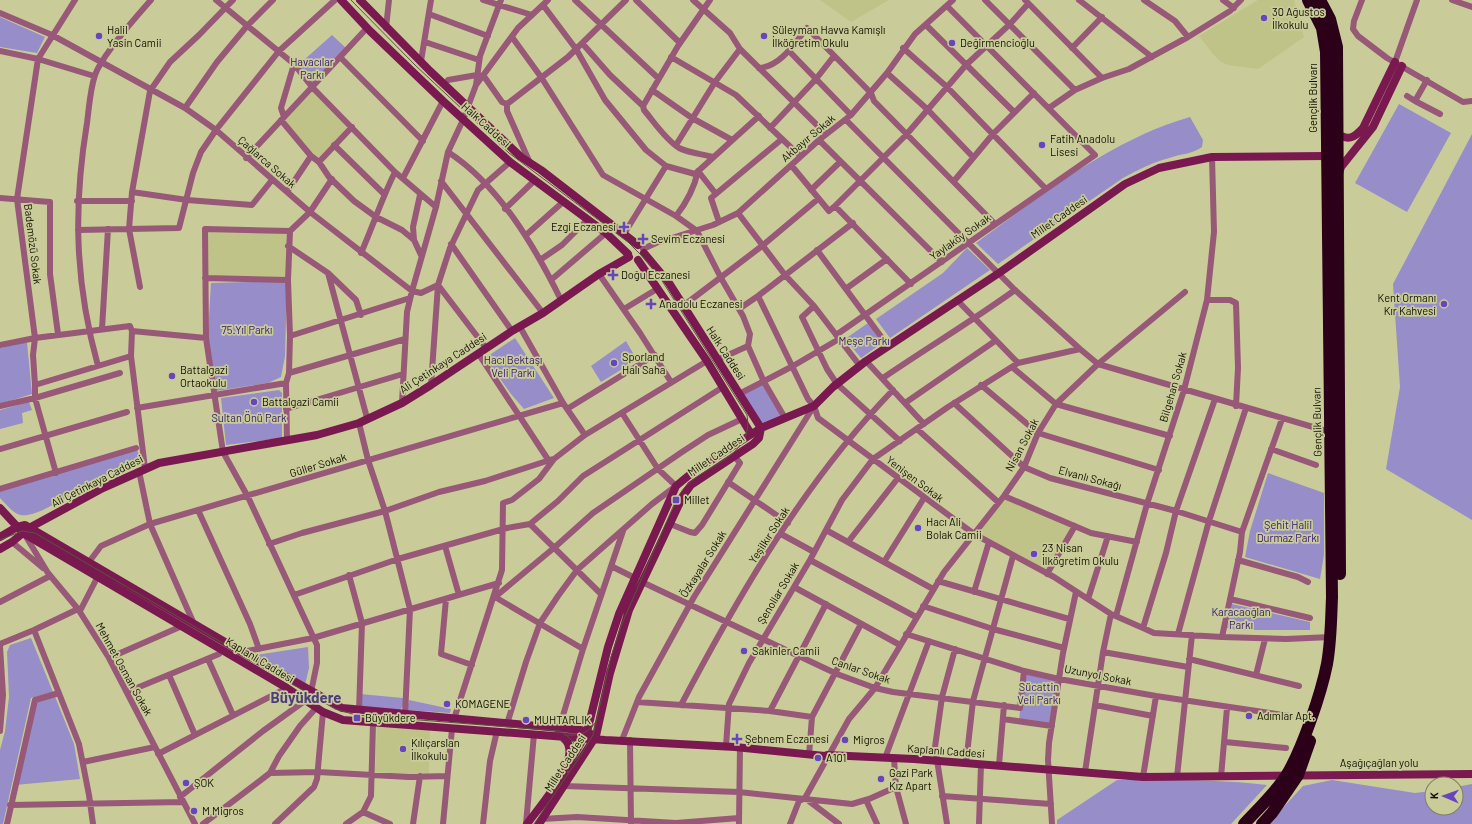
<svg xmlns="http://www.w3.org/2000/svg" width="1472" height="824" viewBox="0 0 1472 824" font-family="Barlow,sans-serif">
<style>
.built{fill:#bfc388}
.green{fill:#968dc9}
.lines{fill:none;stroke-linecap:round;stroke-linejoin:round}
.street{stroke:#985877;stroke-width:6}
.secondary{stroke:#7a1950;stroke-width:8}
.highway{stroke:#2c0019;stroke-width:12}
.tram{stroke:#56573a;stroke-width:1}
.poi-dot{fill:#6645be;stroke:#c9cc99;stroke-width:1.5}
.labels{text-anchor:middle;stroke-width:3.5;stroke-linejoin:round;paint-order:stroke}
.poi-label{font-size:11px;fill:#111101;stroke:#c9cc99;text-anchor:start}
.park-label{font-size:11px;fill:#33156e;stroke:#c9cc99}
.street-label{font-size:11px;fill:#111101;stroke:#c9cc99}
.district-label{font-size:15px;font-weight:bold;fill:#4b3e7b;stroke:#c9cc99}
</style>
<rect width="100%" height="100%" fill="#c9cc99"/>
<path class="built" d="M820 0H889L851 22Z
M1258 0H1294L1304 37 1258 69 1228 65 1221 62 1212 53 1199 36Z
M312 87 352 127 319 162 281 120Z
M205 229 290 231 288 280 205 278Z
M1004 496 1075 526 1047 574 974 534Z
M377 725 430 727 429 775 375 772Z"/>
<path class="green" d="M0 17 45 37 37 53 0 47Z
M332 35 347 49 312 87 296 67Z
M1399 104 1451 133 1407 212 1355 183Z
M1190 117 1203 140 1202 147C1193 154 1180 154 1169 158 1153 162 1138 170 1123 178L998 264 976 243C1042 195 1110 140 1190 117Z
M1472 134V520L1386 469 1400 387 1393 284Z
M967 248 990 270 890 338 876 319 943 273Z
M287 281 285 356 281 377 268 383 216 391 208 334 211 283Z
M868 323 882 343 861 358 845 339Z
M515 338 554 398 524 409 511 394 485 358Z
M626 341 637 360 601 382 591 366Z
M27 342 32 394 0 404V348Z
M764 382 785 418 761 428 739 394Z
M279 390 282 393V438L226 445 221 398Z
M29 402 32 410 22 413 23 423 0 429V410Z
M137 449 140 459 43 510C19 520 17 516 0 498V490Z
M1268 473 1324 493V555L1320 579 1245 557 1250 531Z
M1232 604 1310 622V630H1237L1227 628Z
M31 638 53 692 31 698 3 824H0V750L5 731 9 697 7 652 10 645Z
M308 647 309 668 305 685 256 655Z
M1024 671 1059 679 1052 726 1019 721Z
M54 694 74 744 80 779 15 785 35 700Z
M360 694 403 698 405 704 400 710 359 708Z
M409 700 451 709 450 713 407 710Z
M1117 780C1167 780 1217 779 1267 785L1231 824H1057V820Z
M1332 780 1415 793 1432 791V808H1456V787L1472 784V824H1268L1303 786Z"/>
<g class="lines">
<path class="street" d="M216 0 294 64 312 87 395 172 436 207
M483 0 532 15
M575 0 658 78
M636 0 680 43
M693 0 730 33 740 49 826 134
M985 0 1075 90
M1025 0 1102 78
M1079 0 1152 57
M1144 0 1175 21 1188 37
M1223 0 1234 8
M1362 0 1354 21 1353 29 1358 36 1387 58 1463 102 1472 101
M1452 0 1472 7
M543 5 576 49 605 100 646 150 666 166 695 174 759 116
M0 13 52 35 185 108 216 130 310 212 412 291 407 312 402 403
M429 14 488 36
M926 25 1014 112
M386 28 389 0
M512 37 541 77 603 175 676 216 697 231 721 278 743 316 750 334 748 346
M425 42 479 60
M582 43 610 75 643 106 644 110C654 122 665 139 679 148 689 153 702 154 713 157
M903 48 947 87 1046 189
M1072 48 1102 17
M0 51 38 59 94 76
M789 51 851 115
M340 57 423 141
M671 57 736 95 800 156
M421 61 431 0
M1395 62 1417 0
M759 68C780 67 795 43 807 28L871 93 874 101 995 224
M887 73 927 109 973 157
M483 75 502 102 507 104
M448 80 477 75
M1427 80 1415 101 1440 114
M476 85 480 56 501 0
M652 90 692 118 732 140
M1407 96 1415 101
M643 106 678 46 710 0
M185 108 217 62 247 26 273 0
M1049 108 1075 90 1102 78 1129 69 1188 37 1230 11 1241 0
M284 117 281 108 294 64
M281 120 311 156 319 162 329 177 354 201 376 217 402 230 414 240 421 255
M846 120 1015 290 1080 349
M770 128 816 79 834 56
M819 140 942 262
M334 145 384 194
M676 145 715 82 740 49
M448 152C499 185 535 247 561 300
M246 158 367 28
M319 162 352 127
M530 163 507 111V104L568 57 626 0
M791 165 829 211 835 206 911 284
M698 171 716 194
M403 178 443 101
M441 181 543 313
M954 181 993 134 1034 93
M811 190 840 162
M132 192 187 200 252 205 272 180
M287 192 311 156
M0 198 50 202V274L58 334
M77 201H132
M835 206 906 135 966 65 1010 24 1028 4
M505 209 534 181
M738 213 785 275 814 306 860 366
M676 216C687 202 694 189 698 171
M719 222 711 198 782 139
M78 230 179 228 193 173 201 152 216 130 279 51 335 0
M290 231 205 229 206 338 223 452 248 497 317 645V663L311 692
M624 234 666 166
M526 235 563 202
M414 240 413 227 420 195
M451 244 512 331
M288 246 328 273 356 300 361 315
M643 249 656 243 713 225 738 213 819 140 851 115 887 73 915 34 953 0
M817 250 888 346
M361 253C373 226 382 198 395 172
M540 260 562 245 587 220
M328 273 367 418
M599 274 640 333 671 382
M205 278 288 280
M551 280 606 233
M140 287 129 229 132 192 150 91 170 62 199 35 233 0
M847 288 887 259
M758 296 808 399 814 406 818 418 974 534 1054 577 1111 614 1143 628 1154 633 1222 637 1286 639 1331 637
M957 300 1018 363
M1207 300H1230L1236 303 1238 368 1236 406
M683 306 762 246 818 199
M814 306 802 317 827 369 837 384 900 441
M624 309 657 289
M739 309 758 296 853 223
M520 327 563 403 585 435
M102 329 108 229
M132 331 131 356 145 468
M836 335 1095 155 947 6
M290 336 410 298
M0 345 35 338 130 326 132 331 206 338
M748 346 764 382 785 418
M486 348 438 285 421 293 412 291 436 207 448 152 463 120 476 85 518 28 548 0
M478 353 549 461
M717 360 748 346
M866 361 924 424
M98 366C75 283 73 208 87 123 89 108 90 90 95 75 102 55 135 18 151 0
M1012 367 1056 404 1170 436
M289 373 405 339
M883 378C927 348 972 321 1015 290
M35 385 33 355 35 338 17 199 38 59 75 0
M431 385 438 285 450 248 478 190 510 162
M981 385 1038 433 1159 470
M739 394 793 366 839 339
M905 403 995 341
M954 403 1024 467 1050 478 1176 511 1242 532
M0 406 35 398V385L131 356
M137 408 286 383
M286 409 403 374
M567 409 655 355
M359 423 368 460 385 511 410 609 405 715
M917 429 998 502
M287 441 286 383 289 373 290 336 288 280 290 231 310 212 332 179
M0 449 127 412
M1271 449 1316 465
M139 471 150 524 194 624
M56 473 35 398 120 373
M728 482 788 523
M0 489 136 448
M1004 496 1091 533 1137 542
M198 510 250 624 259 649
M530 524 558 501 583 476 723 387
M670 524 690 532 695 533 702 525 740 463 735 457
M826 530 933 589
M781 534 814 552
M25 535 48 573 78 609 109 658 195 824
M12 542 43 568
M848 542 898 478
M269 544 302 533 385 511 439 492 485 481 553 459
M445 546 459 595
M810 560 916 617
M1238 560 1298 577 1308 582
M89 562 101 546 150 524 563 403
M884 562 924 498
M611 566 635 578
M1047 574 1075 526
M349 575 362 623 359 711
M938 581 1069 619
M642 582 837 674 875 688 893 692 1020 708 1024 671
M794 587 900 645
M974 592 989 542
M294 595 398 559 507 528 530 524 601 594
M495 597 555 547 593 513 682 452 708 435 742 419
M495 597 583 649
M446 599 441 654 472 665
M1088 599 1108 536
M1230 599 1310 618
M0 602 50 576
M923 606 993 629 1064 648
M80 611 98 576
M1116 616 1147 504 1184 390 1207 300 1214 232 1212 157
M1143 628 1166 553 1176 511 1215 399
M34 630 79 744 89 795 93 824
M906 634 1024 671 1059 679 1156 696 1290 716
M1178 634 1209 521 1246 408
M1222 637 1240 552 1242 532 1282 419
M0 644 34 630 78 609
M0 646 3 695 0 731
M242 652 313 638 499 583
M1103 652 1188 667
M109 658 182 626
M208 659 233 715
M1189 659 1299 686
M169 675 195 735
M1256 675 1265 639
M127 692 219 654
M637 702 770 711 812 717
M681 705C740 593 805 481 893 390
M1095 705 1153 716
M770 711 826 604
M454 719 502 570 503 503 512 500 539 479 554 459 585 435 707 361
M1003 719 1052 726
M507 724 526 662 540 623 558 596 577 570 652 504 676 486 658 469 622 413
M558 732 583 649 623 531
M622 740 639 697 694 597 814 406
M630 740 631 824
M1225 742 1286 748
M726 746 729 704 749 663 810 560 842 500 873 459 948 407 1018 363 1080 349 1098 364 1330 432
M158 754 287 688
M809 755 812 717 861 624
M885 758 929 641
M894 759 896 787 906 824
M83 762 155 747
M966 763 973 701 1013 556
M999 765 1004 705
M1085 772 1103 652 1111 614
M270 773 318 772 409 777 447 776
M1143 777 1156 696
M1177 777 1192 635
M1221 777 1227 708
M564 786 739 792 852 804 869 799 896 787
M942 796 1051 804
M180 797 263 731 306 700
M805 798 839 824
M866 800 877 824
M10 805 183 802
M363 812 390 824
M542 819 577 817 676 823 739 818
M7 824 35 700 59 693
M203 824 270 773 279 756 300 726 316 708
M275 824 314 787 317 779 323 712
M346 824 363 812 371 796 373 723
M413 824 420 776
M443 824 452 729
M483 824 490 761 497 731
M526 824 534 734
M739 824 740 747
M790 824 799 801 805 798 849 719 875 688 944 572 1004 496 1024 467 1038 433 1056 404 1098 364 1185 292
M947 824 935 747 942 697 955 649
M979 824 981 764
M1052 824 1048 760 1049 743 1063 653 1076 592"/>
<path class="secondary" d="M341 0 370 31 443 101 510 162 606 233 628 254
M360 0 430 71 521 157 541 170 638 245
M1337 133C1348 142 1355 137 1363 128L1395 62
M1339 174 1341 167 1373 127 1402 66
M644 253 669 283 761 428
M638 260 707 361 751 434
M0 508 23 533 287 688 323 712 343 720 605 740 735 747 825 756 827 755 914 759 1143 777 1472 774
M0 537 17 527 25 525 242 652 342 708 581 730 591 734
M0 549 12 542 29 528 103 488 159 463 317 435 359 423 402 403 431 385 512 331 543 313 599 274 629 257
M567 767 587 732 608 647 619 614 676 486 693 472 761 428 814 406 833 387 866 361 999 273 1125 184 1159 168 1212 157 1326 156
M527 824C539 807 588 753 562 737
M539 824 596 736 610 673 629 610 683 496 691 485 753 444 759 438 761 428"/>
<path class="highway" d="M1320 0 1330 19 1337 47 1340 574
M1244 824C1258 809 1275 793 1286 776 1302 750 1321 694 1327 664 1331 642 1331 620 1332 597L1326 52 1322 28 1308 0
M1262 824 1272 813 1298 775 1310 741"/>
<path class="tram" d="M351 0 415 65 509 153 628 242 643 257 659 276 747 415C754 454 713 462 689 483 683 488 680 494 676 500L621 626 611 657 593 735 581 755 534 824
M0 540 22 531 35 533 335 709 356 715 560 731C572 738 580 747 575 761
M565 735C578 736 588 734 595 723"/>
</g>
<g class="poi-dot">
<circle cx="1264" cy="18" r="4"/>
<circle cx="99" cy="36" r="4"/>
<circle cx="764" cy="36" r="4"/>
<circle cx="952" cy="43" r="4"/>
<circle cx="1042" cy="145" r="4"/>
<path d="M622 221h4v4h4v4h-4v4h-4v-4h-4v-4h4z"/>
<path d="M641 233h4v4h4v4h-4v4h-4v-4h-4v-4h4z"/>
<path d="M611 269h4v4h4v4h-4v4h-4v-4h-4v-4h4z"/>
<path d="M649 298h4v4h4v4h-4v4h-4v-4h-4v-4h4z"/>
<circle cx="1444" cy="304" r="4"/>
<circle cx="614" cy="363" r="4"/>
<circle cx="172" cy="376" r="4"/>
<circle cx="254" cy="402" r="4"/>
<rect x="672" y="496" width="8" height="8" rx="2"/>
<circle cx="918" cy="528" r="4"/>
<circle cx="1034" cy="554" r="4"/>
<circle cx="744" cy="651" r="4"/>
<circle cx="447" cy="704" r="4"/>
<circle cx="1249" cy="716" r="4"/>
<rect x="353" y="714" width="8" height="8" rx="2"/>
<circle cx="526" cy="720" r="4"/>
<path d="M735 733h4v4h4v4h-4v4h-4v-4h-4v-4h4z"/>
<circle cx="845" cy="740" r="4"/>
<circle cx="403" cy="749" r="4"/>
<circle cx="818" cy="758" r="4"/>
<circle cx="881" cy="779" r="4"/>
<circle cx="186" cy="783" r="4"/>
<circle cx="194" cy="811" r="4"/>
</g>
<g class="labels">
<g class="poi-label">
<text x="1272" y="16">30 Ağustos<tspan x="1272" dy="13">İlkokulu</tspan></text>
<text x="107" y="34">Halil<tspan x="107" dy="13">Yasin Camii</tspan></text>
<text x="772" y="34">Süleyman Havva Kamışlı<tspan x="772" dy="13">İlköğretim Okulu</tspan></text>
<text x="960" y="47">Değirmencioğlu</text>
<text x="1050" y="143">Fatih Anadolu<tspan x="1050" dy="13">Lisesi</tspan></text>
<text x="616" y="231" text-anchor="end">Ezgi Eczanesi</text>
<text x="651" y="243">Sevim Eczanesi</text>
<text x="621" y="279">Doğu Eczanesi</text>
<text x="1436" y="302" text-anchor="end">Kent Ormanı<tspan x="1436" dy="13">Kır Kahvesi</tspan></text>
<text x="659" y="308">Anadolu Eczanesi</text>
<text x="622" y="361">Sporland<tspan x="622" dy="13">Halı Saha</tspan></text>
<text x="180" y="374">Battalgazi<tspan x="180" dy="13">Ortaokulu</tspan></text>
<text x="262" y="406">Battalgazi Camii</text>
<text x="684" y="504">Millet</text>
<text x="926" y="526">Hacı Ali<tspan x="926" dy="13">Bolak Camii</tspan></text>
<text x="1042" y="552">23 Nisan<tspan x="1042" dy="13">İlkögretim Okulu</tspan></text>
<text x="752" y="655">Sakinler Camii</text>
<text x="455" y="708">KOMAGENE</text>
<text x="1257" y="720">Adımlar Apt.</text>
<text x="365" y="722">Büyükdere</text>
<text x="534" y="724">MUHTARLIK</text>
<text x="745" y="743">Şebnem Eczanesi</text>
<text x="853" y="744">Migros</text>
<text x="411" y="747">Kılıçarslan<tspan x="411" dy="13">İlkokulu</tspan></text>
<text x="826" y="762">A101</text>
<text x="889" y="777">Gazi Park<tspan x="889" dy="13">Kız Apart</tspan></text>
<text x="194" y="787">ŞOK</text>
<text x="202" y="815">M Migros</text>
</g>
<g class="park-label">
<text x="312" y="66">Havacılar<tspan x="312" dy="13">Parkı</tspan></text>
<text x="247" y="334">75.Yıl Parkı</text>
<text x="864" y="345">Meşe Parkı</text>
<text x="513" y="364">Hacı Bektaşı<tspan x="513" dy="13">Veli Parkı</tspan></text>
<text x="249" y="422">Sultan Önü Park</text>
<text x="1288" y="529">Şehit Halil<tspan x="1288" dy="13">Durmaz Parkı</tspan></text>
<text x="1241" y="616">Karacaoğlan<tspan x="1241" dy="13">Parkı</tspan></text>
<text x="1039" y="691">Sücattin<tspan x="1039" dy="13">Veli Parkı</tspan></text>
</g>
<g class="street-label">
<text transform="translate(1313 98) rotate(-90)" y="4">Gençlik Bulvarı</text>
<text transform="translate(486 125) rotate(42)" y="4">Halk Caddesi</text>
<text transform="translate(808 138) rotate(-40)" y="4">Akbayır Sokak</text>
<text transform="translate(267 162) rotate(41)" y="4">Çağlarca Sokak</text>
<text transform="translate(1059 217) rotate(-35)" y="4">Millet Caddesi</text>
<text transform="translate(960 237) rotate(-35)" y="4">Yaylaköy Sokak</text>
<text transform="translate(33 244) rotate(83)" y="4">Bademözü Sokak</text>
<text transform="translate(726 353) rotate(57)" y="4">Halk Caddesi</text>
<text transform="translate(443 363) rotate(-33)" y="4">Ali Çetinkaya Caddesi</text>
<text transform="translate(1173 387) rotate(-74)" y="4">Bilgehan Sokak</text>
<text transform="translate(1317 422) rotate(-91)" y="4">Gençlik Bulvarı</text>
<text transform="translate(1022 445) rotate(-62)" y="4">Nisan Sokak</text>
<text transform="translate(716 455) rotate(-34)" y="4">Millet Caddesi</text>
<text transform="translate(318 465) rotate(-17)" y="4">Güller Sokak</text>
<text transform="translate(1090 478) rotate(15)" y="4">Elvanlı Sokağı</text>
<text transform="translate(915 479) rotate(37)" y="4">Yenişen Sokak</text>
<text transform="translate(97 481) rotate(-27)" y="4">Ali Çetinkaya Caddesi</text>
<text transform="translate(769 535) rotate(-57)" y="4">Yeşilkır Sokak</text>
<text transform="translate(703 564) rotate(-58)" y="4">Özkayalar Sokak</text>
<text transform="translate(778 593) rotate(-59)" y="4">Şenollar Sokak</text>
<text transform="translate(260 660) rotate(31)" y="4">Kaplanlı Caddesi</text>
<text transform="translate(124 669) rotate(61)" y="4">Mehmet Osman Sokak</text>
<text transform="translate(861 670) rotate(19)" y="4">Canlar Sokak</text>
<text transform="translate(1098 675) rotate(11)" y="4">Uzunyol Sokak</text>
<text transform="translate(946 751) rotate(4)" y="4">Kaplanlı Caddesi</text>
<text transform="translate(565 763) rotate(-57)" y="4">Millet Caddesi</text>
<text x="1379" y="767">Aşağıçağlan yolu</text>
</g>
<g class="district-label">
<text x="306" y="703">Büyükdere</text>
</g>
</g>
<g transform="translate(1444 796) rotate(272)"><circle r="19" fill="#c9cc99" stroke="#7f815c"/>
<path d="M0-3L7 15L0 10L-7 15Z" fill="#6645be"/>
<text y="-6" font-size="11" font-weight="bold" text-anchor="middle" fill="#111101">K</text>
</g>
</svg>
